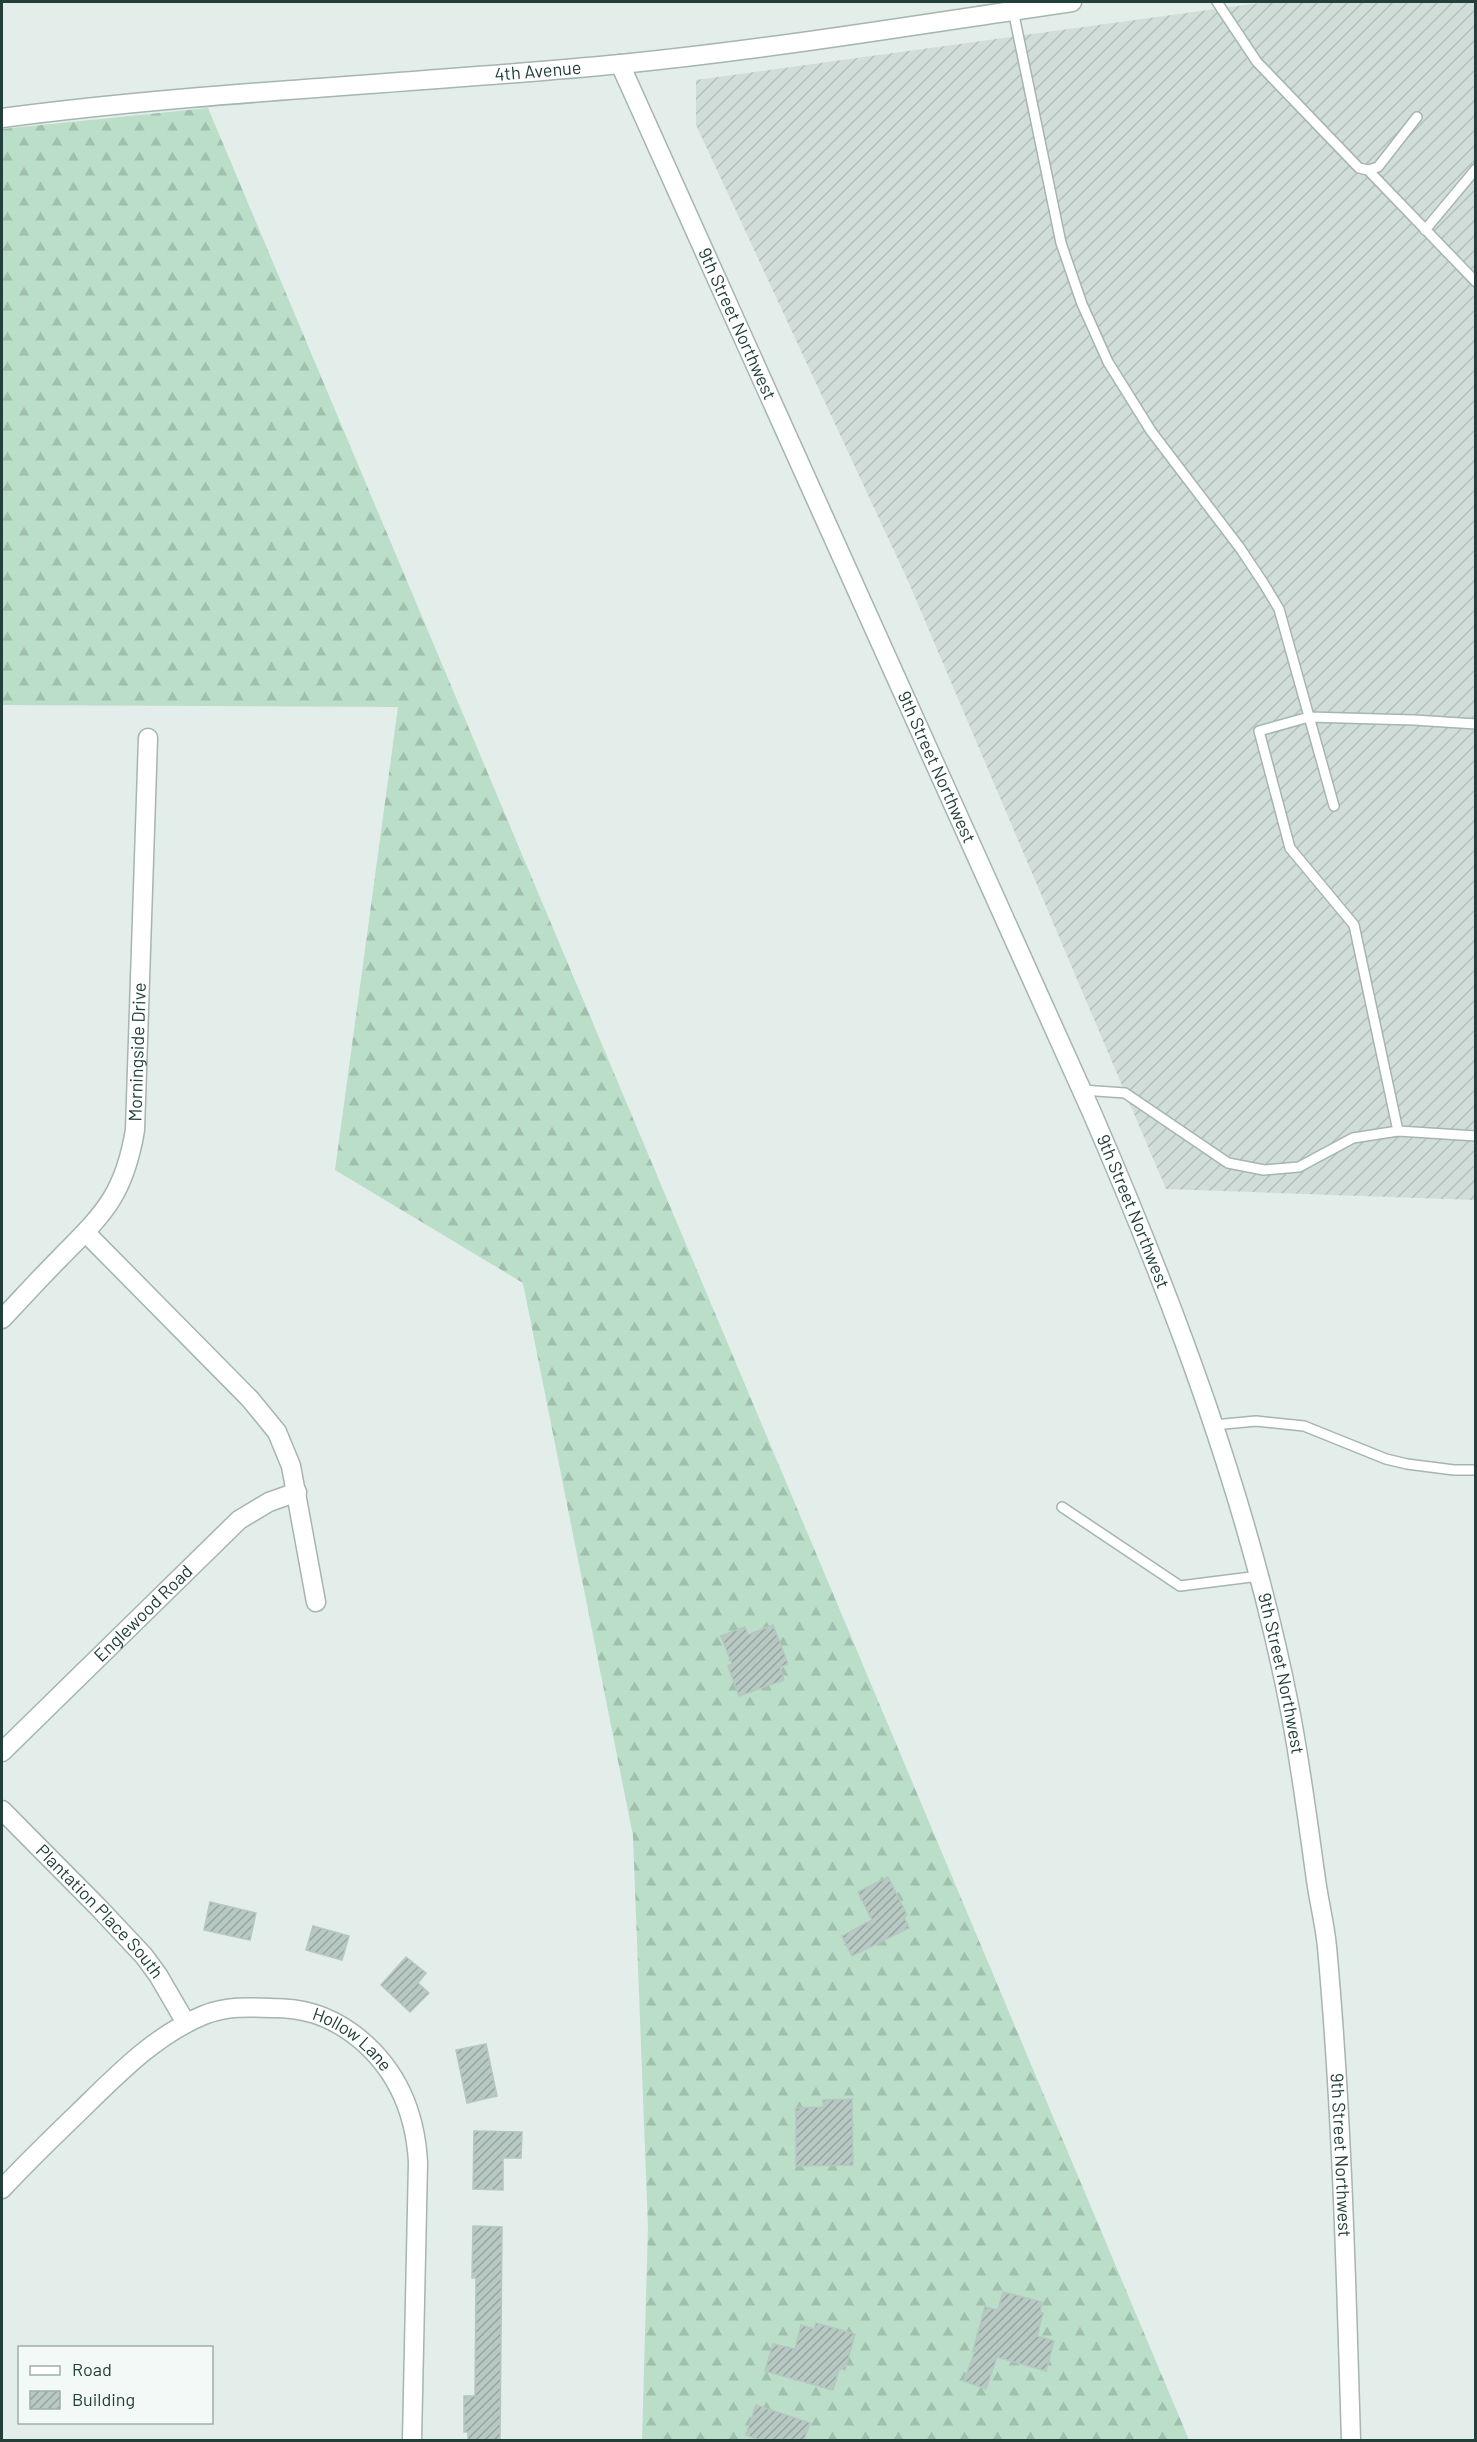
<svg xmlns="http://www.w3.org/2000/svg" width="1477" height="2442" viewBox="0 0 1477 2442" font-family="Barlow,sans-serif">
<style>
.industrial{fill:url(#industrial-furrows)}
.forest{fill:url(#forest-firs)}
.building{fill:url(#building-hatch);stroke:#b5c7c1;stroke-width:1.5}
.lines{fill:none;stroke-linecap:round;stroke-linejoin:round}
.service-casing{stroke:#a5b5b1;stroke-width:12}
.minor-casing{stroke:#a5b5b1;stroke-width:21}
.tertiary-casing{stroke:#a5b5b1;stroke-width:21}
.service{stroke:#fff;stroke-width:9}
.minor{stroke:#fff;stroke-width:18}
.tertiary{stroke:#fff;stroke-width:18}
.labels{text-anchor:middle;stroke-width:6;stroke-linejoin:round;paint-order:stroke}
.street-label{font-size:18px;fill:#223f3a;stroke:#f3f9f7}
</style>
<defs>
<pattern id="industrial-furrows" width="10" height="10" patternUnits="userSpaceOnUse" patternTransform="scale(1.5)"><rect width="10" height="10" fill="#d1ddd8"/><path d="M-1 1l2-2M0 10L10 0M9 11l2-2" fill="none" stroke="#b3bfba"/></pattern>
<pattern id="forest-firs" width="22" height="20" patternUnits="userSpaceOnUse" patternTransform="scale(1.5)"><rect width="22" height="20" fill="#bbdec8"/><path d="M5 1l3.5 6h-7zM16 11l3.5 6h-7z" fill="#a0c0ad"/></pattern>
<pattern id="building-hatch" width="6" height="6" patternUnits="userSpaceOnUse" patternTransform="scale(1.5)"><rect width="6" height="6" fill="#b8c8c3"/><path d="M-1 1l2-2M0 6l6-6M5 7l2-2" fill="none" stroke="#95a49f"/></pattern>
</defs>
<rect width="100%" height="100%" fill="#e3ede9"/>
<path class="industrial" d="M1267 2H1475V1200L1166 1189 909 583 696 125V80Z"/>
<path class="forest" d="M208 108 1189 2440H642L648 2228 633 1836 523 1283 335 1170 398 707 2 705V129Z"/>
<path class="building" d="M773 1625 788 1664 780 1667 784 1680 739 1696 728 1666 732 1664 721 1636 745 1627 748 1635Z
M888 1877 907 1915 904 1917 909 1928 852 1956 842 1936 872 1920 858 1892Z
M210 1902 256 1913 250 1940 204 1930Z
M313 1926 349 1936 342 1960 306 1950Z
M406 1957 426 1973 418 1983 429 1993 410 2012 381 1985Z
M486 2044 497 2096 467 2103 456 2050Z
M852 2099 853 2165 796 2166V2108L823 2107V2100Z
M474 2131 522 2132 521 2158H503V2190L473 2189Z
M473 2226 502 2227 500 2440H468V2432H464V2396H475L476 2278H472Z
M1003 2292 1042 2302 1040 2312 1043 2313 1037 2336 1054 2341 1046 2371 997 2357 986 2389 964 2381 975 2351H973L985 2307 998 2310Z
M816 2323 855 2334 845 2370 839 2369 833 2390 765 2371 773 2344 795 2349 801 2325 814 2329Z
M756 2405 810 2423 804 2440H761L746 2435Z"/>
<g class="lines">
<defs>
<path id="service" d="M1217 2 1257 62 1359 168 1368 170 1378 167 1417 117
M1013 10 1061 243 1082 304 1108 362 1151 431 1240 548 1264 584 1279 609 1334 806
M1368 170 1476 282
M1425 230 1476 169
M1476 724 1414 720 1309 717 1259 731 1290 848 1354 925 1398 1131 1476 1136
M1082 1090 1125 1093 1228 1163 1264 1170 1299 1167 1353 1138 1398 1131
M1214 1425 1256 1421 1304 1426 1386 1459 1407 1464 1454 1470H1476
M1062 1507 1180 1586 1259 1576"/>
<g id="minor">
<path d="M86 1233 250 1399 277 1432 291 1466 316 1602"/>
<path id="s1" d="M2 1319C21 1299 40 1278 59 1259 103 1214 124 1196 135 1130L148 738"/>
<path id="s2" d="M2 1752 239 1520 269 1502 297 1492"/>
<path id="s3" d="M2 1810 99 1908 144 1956 158 1975 186 2023"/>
<path id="s4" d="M2 2189C27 2162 53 2137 79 2112 117 2075 155 2035 204 2015 226 2006 249 2007 272 2008 303 2008 327 2015 352 2033 395 2065 415 2110 418 2162L412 2440"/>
</g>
<g id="tertiary">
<path id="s5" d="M620 64 1092 1113C1175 1305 1250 1504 1290 1710 1301 1767 1308 1823 1316 1880 1319 1902 1325 1925 1327 1947 1342 2111 1346 2276 1351 2440"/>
<path id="s6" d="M2 118C207 91 415 84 621 64 772 49 922 24 1072 2"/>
</g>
</defs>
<use href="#service" class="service-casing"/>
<use href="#minor" class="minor-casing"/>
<use href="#tertiary" class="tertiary-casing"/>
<use href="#service" class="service"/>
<use href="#minor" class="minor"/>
<use href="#tertiary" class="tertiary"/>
</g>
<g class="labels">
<g class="street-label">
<text dy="6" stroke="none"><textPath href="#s6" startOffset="538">4th Avenue</textPath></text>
<text dy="6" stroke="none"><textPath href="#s5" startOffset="285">9th Street Northwest</textPath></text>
<text dy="6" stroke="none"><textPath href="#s5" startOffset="771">9th Street Northwest</textPath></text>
<text dy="6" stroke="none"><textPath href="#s1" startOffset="314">Morningside Drive</textPath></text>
<text dy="6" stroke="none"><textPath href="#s5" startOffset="1257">9th Street Northwest</textPath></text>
<text dy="6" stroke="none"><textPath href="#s2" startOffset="198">Englewood Road</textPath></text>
<text dy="6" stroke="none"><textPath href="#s5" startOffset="1743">9th Street Northwest</textPath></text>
<text dy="6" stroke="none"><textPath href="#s3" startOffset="141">Plantation Place South</textPath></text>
<text dy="6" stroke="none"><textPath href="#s4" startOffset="426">Hollow Lane</textPath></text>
<text dy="6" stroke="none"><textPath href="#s5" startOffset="2229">9th Street Northwest</textPath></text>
</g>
</g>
<rect width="1477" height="2442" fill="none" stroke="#223f3a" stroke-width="6"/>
<rect x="18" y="2346" width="195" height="78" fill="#f3f9f7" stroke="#9fafab" stroke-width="1.5"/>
<rect x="30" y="2366" width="30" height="9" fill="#ffffff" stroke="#9fafab" stroke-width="1.5"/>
<text x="72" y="2376" font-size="18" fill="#223f3a">Road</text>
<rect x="30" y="2391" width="30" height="18" fill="url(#building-hatch)" stroke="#9fafab" stroke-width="1.5"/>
<text x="72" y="2406" font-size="18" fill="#223f3a">Building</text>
</svg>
